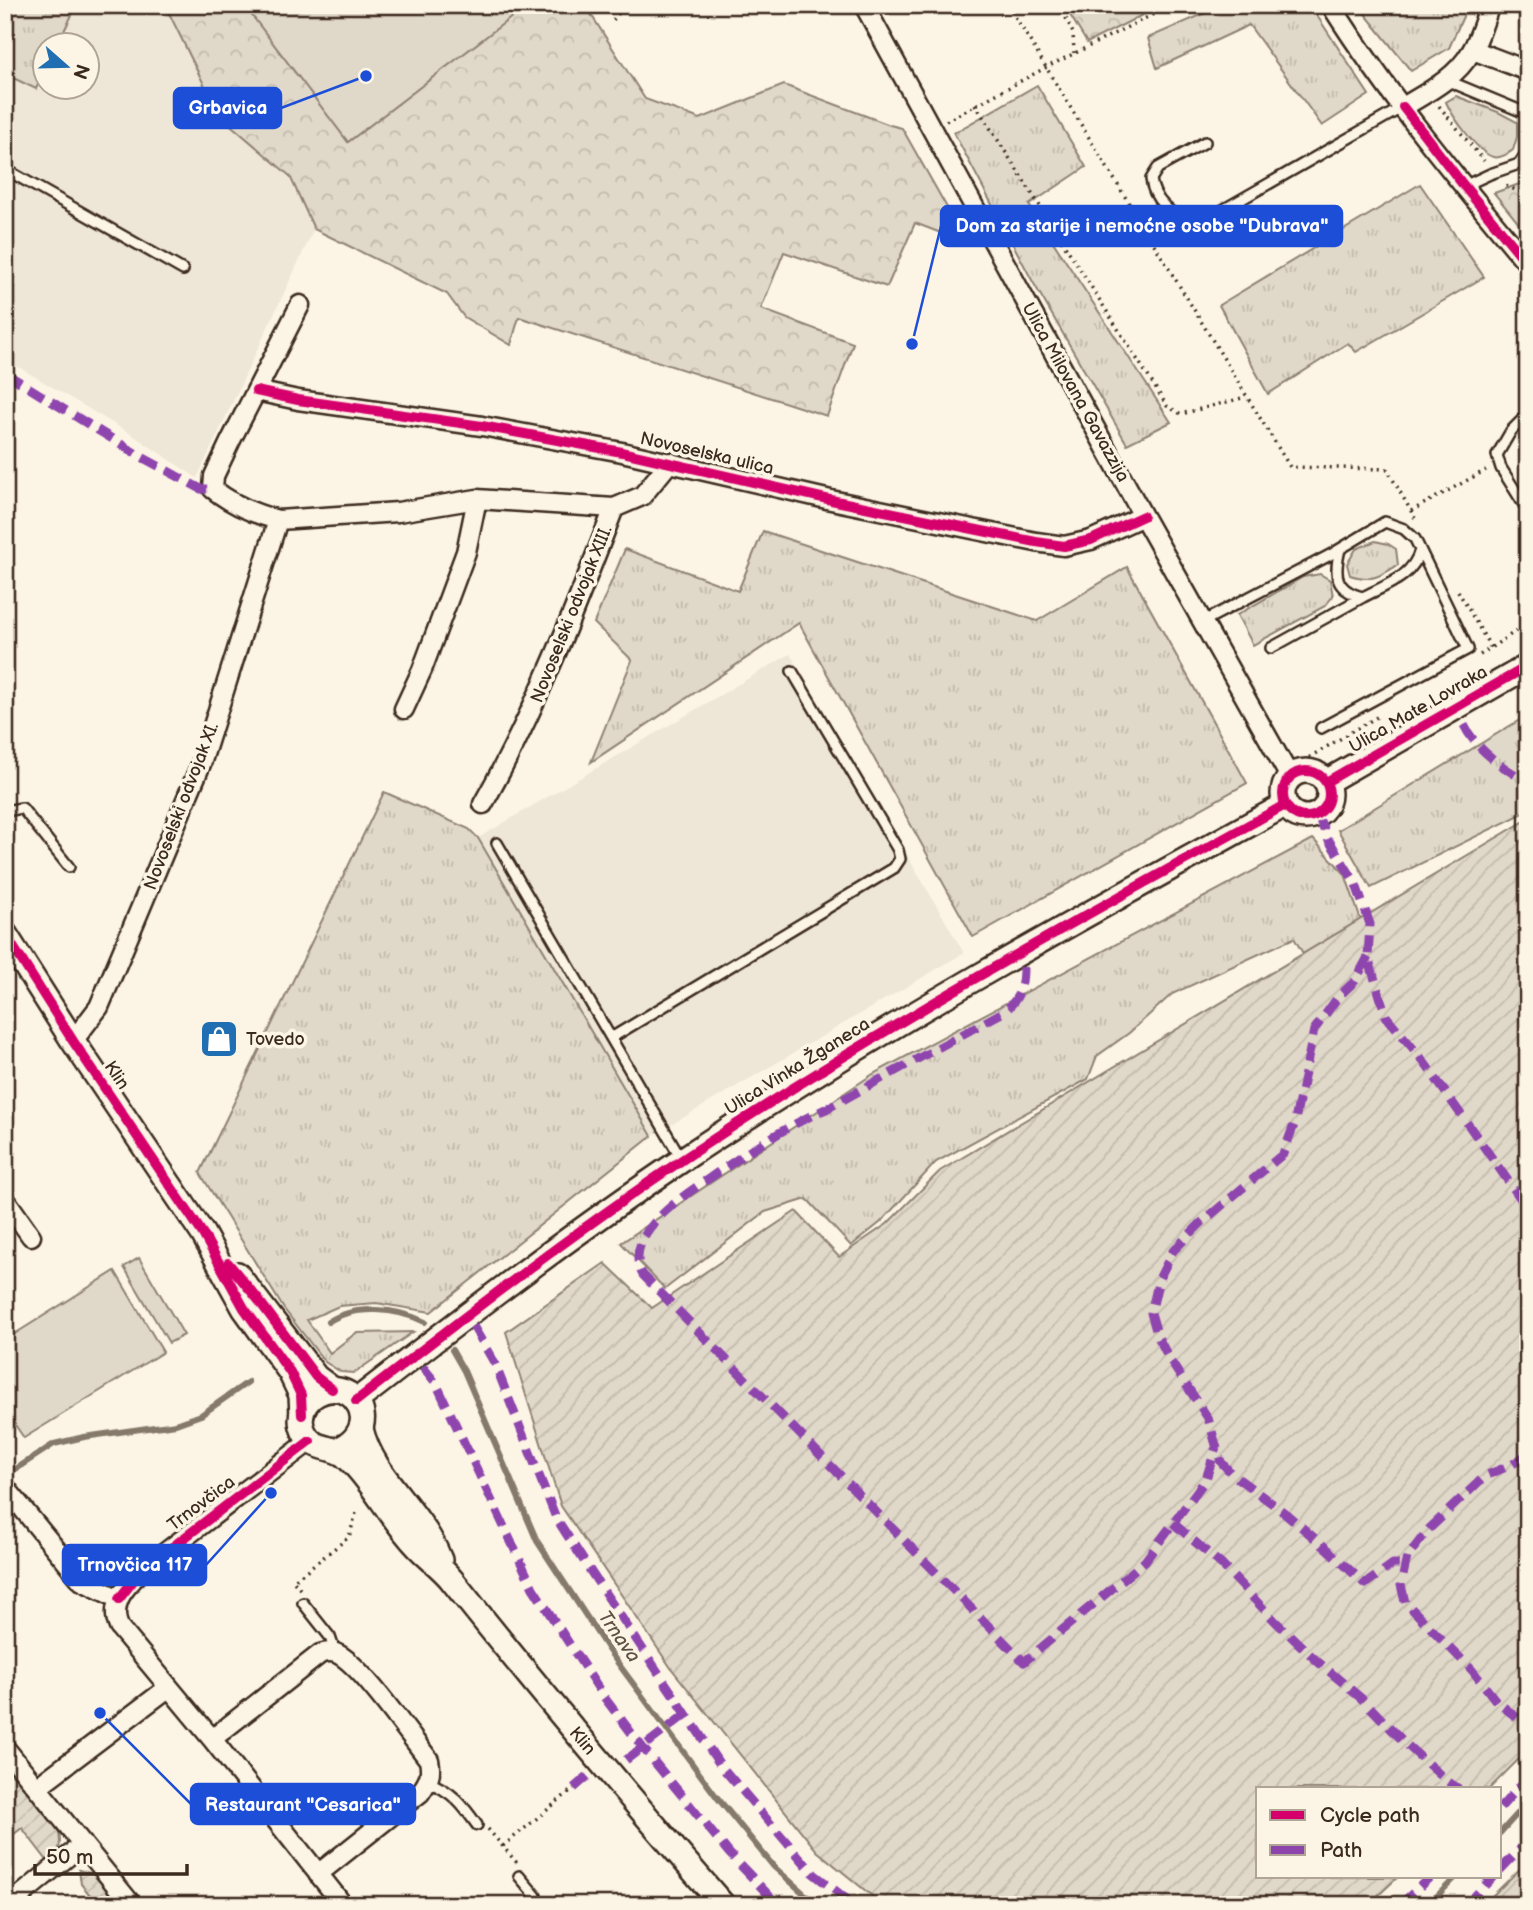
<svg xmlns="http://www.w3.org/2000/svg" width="1533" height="1910" viewBox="0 0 1533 1910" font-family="'Balsamiq Sans',sans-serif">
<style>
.built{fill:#eee6d6}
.grass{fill:url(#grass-tufts);stroke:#8e8173;stroke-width:2}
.park{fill:url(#park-crowns);stroke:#8e8173;stroke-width:2}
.garden{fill:url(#garden-furrows);stroke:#8e8173;stroke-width:2}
.pitch{fill:#e0d8c8;stroke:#8e8173;stroke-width:2}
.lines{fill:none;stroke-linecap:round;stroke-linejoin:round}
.stream{stroke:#85796b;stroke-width:6}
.service-casing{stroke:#3b2a1e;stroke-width:14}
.minor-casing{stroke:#3b2a1e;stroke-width:23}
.tertiary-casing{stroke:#3b2a1e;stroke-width:28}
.path{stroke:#3b2a1e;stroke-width:3.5;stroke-dasharray:2 5;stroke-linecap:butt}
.service{stroke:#fcf5e5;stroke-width:9}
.minor{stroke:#fcf5e5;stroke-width:18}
.tertiary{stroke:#fcf5e5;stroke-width:23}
.quiet{stroke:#8e44ad;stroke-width:9;stroke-dasharray:18 9;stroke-linecap:butt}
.cycleway-casing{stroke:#fcf5e5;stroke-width:15}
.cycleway{stroke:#d6006c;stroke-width:10}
.labels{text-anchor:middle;stroke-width:7;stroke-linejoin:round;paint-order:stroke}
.street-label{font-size:18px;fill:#3b2a1e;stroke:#fcf5e5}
.poi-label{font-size:18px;fill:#3b2a1e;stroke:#fcf5e5;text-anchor:start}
.water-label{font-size:19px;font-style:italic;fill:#605144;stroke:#fcf5e5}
.leader{fill:none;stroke:#1d4ed8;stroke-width:2.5}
.callout-dot{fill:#1d4ed8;stroke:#fcf5e5;stroke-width:2.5}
.callout{fill:#1d4ed8;stroke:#1d4ed8;stroke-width:2.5}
.callout-label{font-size:19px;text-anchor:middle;font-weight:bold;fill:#fff}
</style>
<defs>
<pattern id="grass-tufts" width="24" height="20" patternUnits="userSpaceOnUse" patternTransform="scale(1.75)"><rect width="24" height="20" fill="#e0d8c8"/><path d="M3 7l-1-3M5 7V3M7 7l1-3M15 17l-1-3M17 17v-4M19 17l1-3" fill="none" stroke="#c1baab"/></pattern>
<pattern id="park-crowns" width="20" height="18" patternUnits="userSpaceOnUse" patternTransform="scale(1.75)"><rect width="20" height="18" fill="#e0d8c8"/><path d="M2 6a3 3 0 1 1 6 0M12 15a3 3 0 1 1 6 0" fill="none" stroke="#c1baab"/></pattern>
<pattern id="garden-furrows" width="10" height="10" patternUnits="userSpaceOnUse" patternTransform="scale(1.75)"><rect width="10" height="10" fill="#e0d8c8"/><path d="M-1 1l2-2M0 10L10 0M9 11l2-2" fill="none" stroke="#c1baab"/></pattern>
</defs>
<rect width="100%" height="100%" fill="#fcf5e5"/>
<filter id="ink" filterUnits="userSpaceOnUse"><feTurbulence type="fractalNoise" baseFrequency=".0143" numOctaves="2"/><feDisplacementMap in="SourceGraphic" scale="14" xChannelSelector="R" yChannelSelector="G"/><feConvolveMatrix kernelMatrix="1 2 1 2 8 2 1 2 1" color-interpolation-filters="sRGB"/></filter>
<g filter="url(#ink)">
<path class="built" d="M77 5H165L219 115 290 176 314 229 197 478 131 434 5 359V74L36 89 45 69 46 88H88V46L57 45Z
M790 654 964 953 652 1136 478 838Z"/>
<path class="grass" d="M5 5H77L57 45 46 46 45 69 36 89 5 74Z
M1224 5H1310L1369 95 1322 126 1249 25 1157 68 1148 38Z
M1358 5H1448L1465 12 1449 48 1411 71Z
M1037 85 1086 167 1029 205 1171 422 1127 444 1033 282 954 133Z
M1456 96 1498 112 1517 122V137L1513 150C1507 154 1500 159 1493 157 1478 153 1452 116 1446 102Z
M1420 184 1484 277 1356 352 1348 343 1268 394 1219 305Z
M763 531 1037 621 1127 567 1247 783 973 937 799 623 591 762 632 660 594 623 625 549 738 591Z
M1375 541 1388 544 1396 549 1398 565C1379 577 1372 582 1350 575L1347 564 1356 549Z
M1320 574 1330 580 1333 596 1325 606 1253 645 1237 615 1303 577Z
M1528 715V811L1371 888 1338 830Z
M384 792 469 829 478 838 652 1136 431 1312 376 1303 339 1306 307 1320 330 1353 356 1333 413 1332 354 1373 341 1372 325 1362 284 1309 200 1173Z
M1313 839 1345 874 1369 944 1322 986 1294 938 1172 994 1129 1033 1097 1056 1088 1079 936 1162 881 1222 851 1246 807 1199 765 1212 665 1289 621 1243 873 1074Z"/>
<path class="park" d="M165 5H585L645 99 700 119 784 85 890 125 902 128 967 243 915 223 887 287 784 252 761 309 853 343 827 416 519 317 511 345 464 317 447 294 314 229 290 176 219 115Z
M1064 5H1162L1087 43Z
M1528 181V235L1494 193Z"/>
<path class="garden" d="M1528 819V1750L1489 1789H1258V1877H1398L1368 1905H883L817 1851 671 1668 561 1506 506 1332 605 1263 652 1308 796 1211 839 1257 887 1224 940 1171Z
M5 1761C15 1773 57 1823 59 1833 62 1847 58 1854 49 1863L22 1828 5 1841Z
M1528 1861V1905H1483Z
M79 1870 93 1874 122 1905H98L81 1884Z"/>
<path class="pitch" d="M244 5H517L521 10 348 142Z
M139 1258 184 1335 169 1343 124 1267Z
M115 1271 163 1352 24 1438 5 1410V1340Z"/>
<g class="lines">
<path class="stream" d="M328 1322C354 1304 397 1308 425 1322
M452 1350 464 1371 537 1541 609 1651 716 1796 774 1867 817 1905
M5 1476 54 1444 84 1437 176 1424 201 1415 248 1382
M1500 1833 1528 1802
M1428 1905 1456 1877"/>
<defs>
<path id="service" d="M1446 80 1528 114
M1205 142 1158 168 1151 179C1153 198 1171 219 1192 219 1199 220 1207 216 1214 215L1403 107
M5 169 183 270
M1464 186 1490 174 1519 164 1528 151
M1528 414 1511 431 1497 455 1501 468 1528 511
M1340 549C1334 574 1334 590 1363 597 1386 585 1413 577 1420 550
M1202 622 1330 555 1385 522 1404 529 1415 539 1468 649 1321 728
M1271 648 1363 597
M5 811 22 808 69 867
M497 843 681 1158
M611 1038 894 868 900 859 898 850 792 671
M303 1603 330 1637 335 1652
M428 1782C452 1791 463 1805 477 1825
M519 1876 536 1896 537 1905"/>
<path id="minor" d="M864 5 1143 516 1290 777
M1331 5C1389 97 1459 181 1528 264
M1473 50 1528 71
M1403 107C1428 92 1456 78 1471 52 1480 38 1484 20 1490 5
M300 305 230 442 214 476 213 489C233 505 254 514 278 520L398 512 477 499 466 552 422 670 404 709
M256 391 298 400 482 426 622 452 831 500 1036 542 1064 546 1091 540 1143 516
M477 499 614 508C575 609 536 710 483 804
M614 508 642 496 670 462
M73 1041 99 1007 201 764 278 520
M5 1199 31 1236
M310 1441 140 1572C125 1587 109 1604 119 1627L212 1739 343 1905
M5 1487 82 1581 119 1599
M212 1739 320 1654C325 1652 330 1651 336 1653 360 1663 410 1736 429 1760 432 1774 429 1781 420 1793L318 1874
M5 1748 132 1905
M37 1787 168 1688
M9 1905 83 1844"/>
<g id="tertiary">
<circle cx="1306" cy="794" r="23"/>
<path d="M1326 782 1528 666"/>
<path d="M5 934 73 1041 203 1234 244 1308 290 1372 301 1395 302 1415"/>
<path d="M237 1274 316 1377 332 1389"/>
<path d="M356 1401C463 1318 570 1235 682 1160 876 1030 1081 917 1285 805"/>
<path d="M361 1429C371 1470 403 1496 425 1531 431 1540 436 1550 440 1560"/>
<path id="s1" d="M335 1450C356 1445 371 1422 357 1402 336 1373 289 1400 304 1432 313 1451 330 1445 344 1455 358 1466 368 1481 378 1495 390 1512 402 1530 417 1546 427 1557 441 1567 451 1579 539 1690 630 1798 723 1905"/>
</g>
</defs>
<use href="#service" class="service-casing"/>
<use href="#minor" class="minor-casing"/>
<use href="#tertiary" class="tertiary-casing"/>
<path class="path" d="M1008 5 1290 467 1387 469 1415 518
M1060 5 1073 33 1074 53
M613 20 625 5
M975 104 1167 406 1181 414 1246 397
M1439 106 1484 161
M946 121 1045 68 1172 5
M1506 186 1528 195
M1411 511 1486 470
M1458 591 1491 648
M1480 655 1528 623
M1303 761 1380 715
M1295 825C1316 823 1328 816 1340 799
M300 1589 293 1581 349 1537 356 1513
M488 1829 517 1863
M503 1846 574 1788"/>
<use href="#service" class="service"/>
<use href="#minor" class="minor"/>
<use href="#tertiary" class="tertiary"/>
<path class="quiet" d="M5 373 140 456 201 489H213
M1464 725C1476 750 1504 769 1528 782
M1317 814 1328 839 1355 882 1370 924 1368 957 1386 1016 1421 1058 1528 1209
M1368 957 1355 981 1338 997 1314 1030 1294 1125 1283 1154 1201 1223 1173 1251 1159 1279 1151 1313 1158 1337 1171 1362 1208 1418 1221 1462 1232 1474 1285 1513 1326 1548 1365 1584 1393 1564H1400L1405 1569
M1023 967C1023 986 1020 998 1005 1011L828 1108C789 1125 755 1147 720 1171 693 1190 618 1233 643 1275L1024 1662 1145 1561 1206 1479 1216 1447
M473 1326 495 1364 556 1518 593 1575 721 1766 814 1874 854 1905
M423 1367 436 1383 533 1588 559 1628 604 1697 643 1748 729 1853 778 1905
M1528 1454 1513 1464 1485 1476 1429 1529 1407 1557 1401 1585 1405 1602 1472 1670 1497 1702 1528 1726
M1173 1523 1222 1565 1276 1622 1317 1661 1362 1699 1407 1745 1447 1781 1459 1789
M626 1760 686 1714
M574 1788 590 1774
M1500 1808 1528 1777
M1500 1870 1528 1841
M1400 1905 1430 1877
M1466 1905 1493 1877"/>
<defs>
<path id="cycleway" d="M1403 107 1464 186 1528 264
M256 391 298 400 482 426 622 452 831 500 1036 542 1064 546 1091 540 1143 516
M1283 794a23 23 0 1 1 46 0a23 23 0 1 1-46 0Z
M1326 782 1528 666
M5 934 73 1041 203 1234 244 1308 290 1372 301 1395 302 1415
M228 1263 257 1298 316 1377 332 1389
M356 1401C463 1318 570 1235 682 1160 876 1030 1081 917 1285 805
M119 1599 140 1572 310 1441"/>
</defs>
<use href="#cycleway" class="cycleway-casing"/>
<use href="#cycleway" class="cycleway"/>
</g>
</g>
<defs>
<symbol id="shop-square" viewBox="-11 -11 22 22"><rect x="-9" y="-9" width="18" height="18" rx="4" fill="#1f6fb2" stroke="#fcf5e5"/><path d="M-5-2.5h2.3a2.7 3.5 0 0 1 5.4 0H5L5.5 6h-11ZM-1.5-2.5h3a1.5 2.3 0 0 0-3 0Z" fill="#fff"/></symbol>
</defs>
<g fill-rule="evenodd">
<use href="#shop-square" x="197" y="1017" width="44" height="44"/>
</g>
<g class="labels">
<g class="street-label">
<text transform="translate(1076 392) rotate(61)" y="6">Ulica Milovana Gavazzija</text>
<text transform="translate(707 453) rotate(13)" y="6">Novoselska ulica</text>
<text transform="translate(571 614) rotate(-68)" y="6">Novoselski odvojak XIII.</text>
<text transform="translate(1418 709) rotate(-30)" y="6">Ulica Mate Lovraka</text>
<text transform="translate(181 806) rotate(-69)" y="6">Novoselski odvojak XI.</text>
<text transform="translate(797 1066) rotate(-32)" y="6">Ulica Vinka Žganeca</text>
<text transform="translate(117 1075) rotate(56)" y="6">Klin</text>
<text transform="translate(201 1503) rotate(-37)" y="6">Trnovčica</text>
<text dy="6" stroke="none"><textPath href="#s1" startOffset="572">Klin</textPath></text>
</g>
<g class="poi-label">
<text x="246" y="1045">Tovedo</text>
</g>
<g class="water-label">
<text transform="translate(620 1636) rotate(55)" y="7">Trnava</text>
</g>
</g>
<path class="leader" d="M366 76L281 108M912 344L941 226M271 1493L206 1565M100 1713L191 1804"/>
<g class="callout-dot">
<circle cx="366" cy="76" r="7"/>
<circle cx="912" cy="344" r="7"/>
<circle cx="271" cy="1493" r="7"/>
<circle cx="100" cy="1713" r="7"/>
</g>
<g class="callout">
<rect x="174" y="88" width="107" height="40" rx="7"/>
<rect x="941" y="206" width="401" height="40" rx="7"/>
<rect x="63" y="1545" width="143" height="40" rx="7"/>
<rect x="191" y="1784" width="224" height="40" rx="7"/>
</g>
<g class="callout-label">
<text x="228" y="114">Grbavica</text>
<text x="1142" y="232">Dom za starije i nemoćne osobe "Dubrava"</text>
<text x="135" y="1571">Trnovčica 117</text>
<text x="303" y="1811">Restaurant "Cesarica"</text>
</g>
<rect width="1533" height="1910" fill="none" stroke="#fcf5e5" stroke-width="28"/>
<rect x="14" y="14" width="1505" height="1882" fill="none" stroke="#3b2a1e" stroke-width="2.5" filter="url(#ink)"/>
<rect x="1256" y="1787" width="245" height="91" fill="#fcf5e5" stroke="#afa495" stroke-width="2"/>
<rect x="1270" y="1810" width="35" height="10" fill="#d6006c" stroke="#afa495" stroke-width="2"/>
<text x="1320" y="1822" font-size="21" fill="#3b2a1e">Cycle path</text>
<rect x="1270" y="1845" width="35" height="10" fill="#8e44ad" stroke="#afa495" stroke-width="2"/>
<text x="1320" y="1857" font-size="21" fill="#3b2a1e">Path</text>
<g transform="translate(66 66) rotate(110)"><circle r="33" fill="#fcf5e5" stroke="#afa495" stroke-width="2"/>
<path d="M0-5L12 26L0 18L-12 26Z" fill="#1f6fb2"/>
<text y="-10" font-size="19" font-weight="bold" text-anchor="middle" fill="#3b2a1e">N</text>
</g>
<path d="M35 1864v10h152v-10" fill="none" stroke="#3b2a1e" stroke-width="3.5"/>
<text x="46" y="1864" font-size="21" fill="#3b2a1e" stroke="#fcf5e5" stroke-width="5" paint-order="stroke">50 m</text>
</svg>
